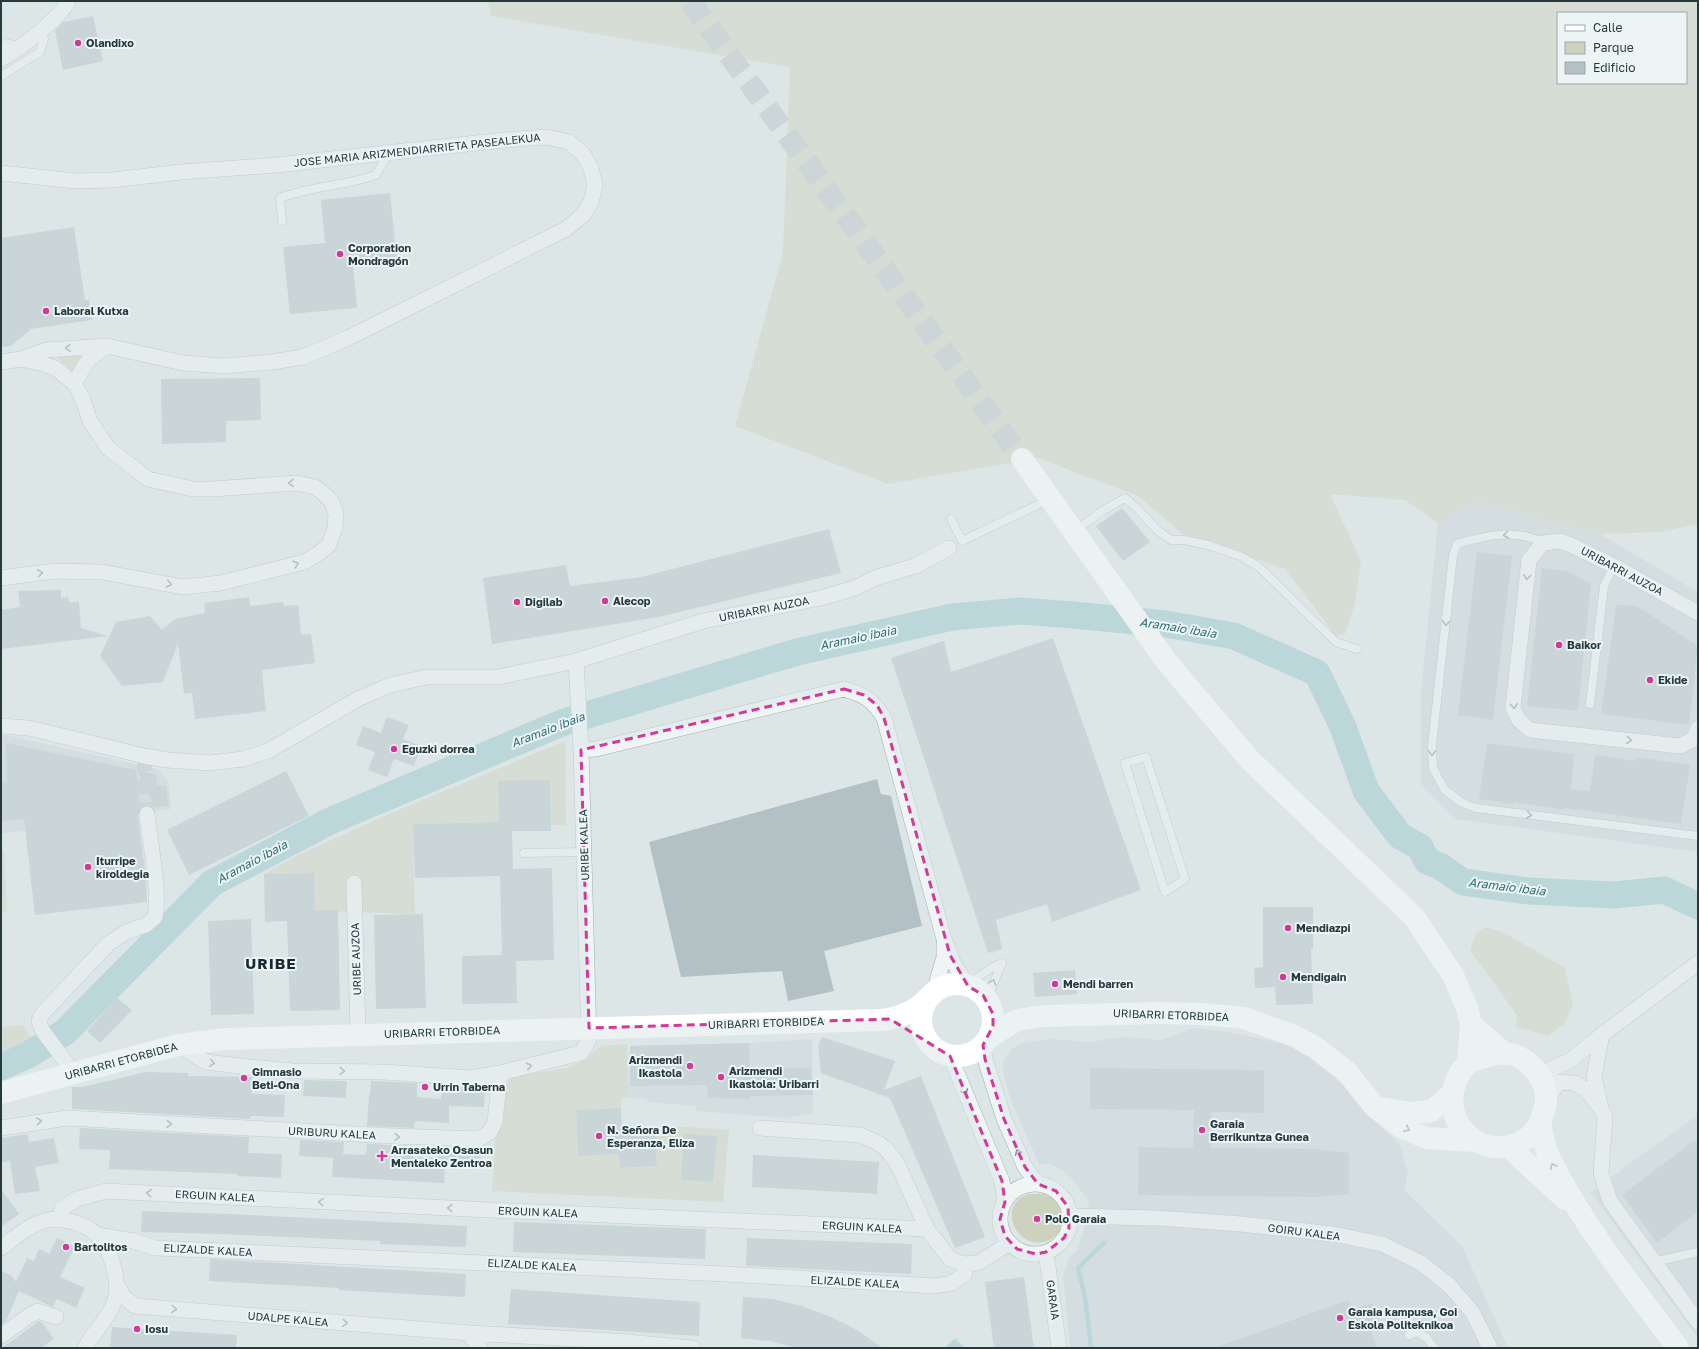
<svg xmlns="http://www.w3.org/2000/svg" width="1699" height="1349" viewBox="0 0 1699 1349" font-family="'Golos Text',sans-serif">
<style>
.built{fill:#cad6d9}
.green{fill:#ccd2bd;fill-rule:evenodd}
.water{fill:#95c6c9}
.lines{fill:none;stroke-linecap:round;stroke-linejoin:round}
.stream{stroke:#95c6c9;stroke-width:4.5}
.river{stroke:#95c6c9;stroke-width:27}
.building{fill:#b4c1c4}
.street-tunnel{stroke:#b8c4c5;stroke-width:15;stroke-dasharray:15 8;stroke-linecap:butt}
.secondary-tunnel{stroke:#b8c4c5;stroke-width:22;stroke-dasharray:22 11;stroke-linecap:butt}
.lane-casing{stroke:#a2afb1;stroke-width:9}
.street-casing{stroke:#a2afb1;stroke-width:16}
.lane{stroke:#eff4f5;stroke-width:8}
.street{stroke:#eff4f5;stroke-width:15}
.secondary{stroke:#fff;stroke-width:22}
.oneway{stroke:#8a979a}
.oneway2{stroke:#929c9e}
.marked{fill:none;stroke:#d33a97;stroke-width:3;stroke-dasharray:8 5;stroke-linejoin:round}
.poi-dot{fill:#d33a97;stroke:#ecf4f5;stroke-width:1.5}
.labels{text-anchor:middle;stroke-width:4;stroke-linejoin:round;paint-order:stroke}
.poi-label{font-size:11px;font-weight:bold;fill:#263a3e;stroke:#ecf4f5;text-anchor:start}
.street-label{font-size:11px;fill:#263a3e;stroke:#ecf4f5}
.water-label{font-size:12px;font-style:italic;fill:#2e6d74;stroke:#ecf4f5}
.district-label{font-size:15px;font-weight:bold;letter-spacing:1px;fill:#182a2f;stroke:#ecf4f5}
</style>
<rect width="100%" height="100%" fill="#dce6e7"/>
<path class="built" d="M1475 500 1600 534 1698 592V852L1456 819 1421 784V693L1438 523Z
M6 735 157 769 168 780 171 809 1 834V736Z
M1191 1028 1229 1032 1285 1044 1307 1056 1344 1085 1363 1108 1400 1145 1408 1173 1404 1190 1462 1246 1508 1348H1070L1063 1276 1068 1259 1077 1250 1083 1231 1089 1202 1075 1182 1063 1170 1050 1164H1039L1010 1098 1003 1071 1004 1059 1012 1049 1022 1043 1053 1039 1090 1042 1123 1037 1161 1040 1174 1036Z
M812 1039 813 1113 786 1118 696 1111V1106L647 1102V1099L629 1098 630 1046 749 1043Z
M1698 1115V1338L1591 1193 1622 1169Z"/>
<path class="green" d="M488 1H1698V524L1659 532 1600 534 1475 500 1438 523 1405 500 1330 494 1361 561 1355 602 1346 633 1336 636 1285 569 1183 534 1138 496 1038 458 888 484 735 426 783 253 790 67 491 16ZM1558 13H1686V83H1558Z
M83 355 73 372 56 357Z
M565 741 566 825H551L550 780 499 822 413 824 415 914 315 911 314 873 264 874 294 857 386 815Z
M1 850H4L7 912 1 913Z
M1485 927 1503 932 1565 968 1573 1004 1565 1023 1548 1036 1516 1027 1517 1015 1470 950 1476 934Z
M22 1025 34 1041 1 1051V1027Z
M627 1044 629 1098H622L621 1108 576 1110 578 1156 619 1154 620 1168 657 1166 655 1132 671 1126 729 1130 723 1202 492 1191 495 1139 503 1120 505 1084 515 1076 567 1068 582 1061 601 1046Z
M1028 1194H1045L1057 1201 1062 1215 1060 1231C1057 1234 1054 1237 1051 1239 1024 1254 1000 1218 1018 1200 1020 1198 1025 1196 1028 1194Z"/>
<path class="water" d="M955 1338 965 1348H945Z"/>
<g class="lines">
<path class="stream" d="M1091 1348 1085 1297 1078 1268 1104 1243"/>
<path class="river" d="M1 1067 28 1055 65 1032 212 883 330 821 564 722 797 652 952 617 1021 611 1073 615 1166 624 1234 636 1317 673 1343 727 1366 791 1400 836 1420 847 1427 861 1440 866 1463 882 1529 891 1614 895 1664 890 1698 906"/>
</g>
<path class="building" d="M93 16 103 61 63 70 55 31 63 22Z
M390 193 397 262 353 266 357 308 290 314 283 247 325 243 321 200Z
M74 227 85 300H89L92 320 31 329 11 346 1 347V238Z
M260 378 261 420 226 421V442L162 444 161 379Z
M1122 508 1150 542 1123 561 1096 526Z
M829 529 841 573 659 617 492 644 483 578 566 565 570 586 641 577Z
M1477 552 1512 556 1493 720 1458 715Z
M1542 568 1567 571 1591 584 1578 711 1527 706Z
M61 590V598L68 597 69 602H79L81 628 108 636 1 649V610L20 607 18 591Z
M249 597 250 606 283 602 284 606 298 605 301 635 311 634 315 663 262 670 266 711 195 719 192 693 184 694 178 643 163 682 122 686 100 656 116 622 150 616 162 630 175 619 205 613 204 603Z
M1616 605 1637 606 1698 646 1689 725 1601 714Z
M1053 638 1141 890 1052 922 1047 904 996 920 1002 949 988 953 891 658 944 641 951 672Z
M387 717 409 725 403 739 421 746 414 766 394 759 387 777 368 770 375 752 356 745 363 726 381 733Z
M6 743 136 770 140 808 138 815 146 880 147 902 35 915 24 819 1 821V782H7Z
M1487 743 1574 754 1571 789 1590 791 1595 755 1636 761V757L1690 765 1681 824 1565 808V810L1514 802 1513 804 1479 799Z
M137 770 157 775 156 785 166 786 168 806 155 807Z
M286 771 309 816 189 875 167 830Z
M877 779 881 794 891 796 922 926 824 951 834 991 788 1001 782 971 681 977 649 842Z
M550 780 551 831H512L513 869 552 868 554 960 516 961 517 1003 462 1004V956L502 955 500 876 415 878 413 824 499 822 498 781Z
M314 873 315 911 338 910 340 1010 290 1011 287 921 265 922 264 874Z
M1263 907H1313V949H1311L1313 1004 1276 1005 1275 987 1255 988 1254 968 1263 967Z
M423 914 426 1008 376 1009 374 915Z
M251 919 254 1014 211 1015 208 921Z
M1075 970 1077 994 1035 997 1033 973Z
M117 998 132 1010 100 1043 87 1031Z
M822 1037 895 1061 884 1090 921 1076 985 1237 955 1248 890 1098 821 1073 818 1047Z
M749 1043 750 1069 811 1068 813 1095 750 1096V1099L708 1098 707 1085 630 1086V1046Z
M1090 1068 1264 1070V1113L1211 1112V1148L1317 1149 1349 1153V1194L1316 1197 1138 1195 1139 1147 1193 1148 1194 1110 1090 1109Z
M146 1072 188 1073V1076L252 1077V1094L285 1095 284 1117 250 1116V1119L72 1109V1087H82Z
M304 1080 347 1081 346 1098 303 1096Z
M371 1081 417 1083V1097L441 1099 442 1085 470 1087 485 1085 484 1107 449 1106V1123L415 1121 414 1128 367 1126 369 1095H370Z
M621 1108 622 1128 655 1126 657 1166 620 1168 619 1154 578 1156 576 1110Z
M80 1128 249 1137 248 1153 282 1154 281 1178 237 1176V1174L109 1169 110 1150 79 1149Z
M28 1134 29 1142 54 1138 59 1163 35 1167 40 1191 15 1194 10 1161 1 1162V1138Z
M684 1134 717 1136 713 1182 681 1180Z
M1698 1138V1212L1657 1243 1622 1195Z
M300 1140 344 1142 343 1154 366 1155 367 1144 413 1146V1157L437 1158 438 1147H481L480 1167 445 1165 444 1183 332 1177 333 1158 299 1156Z
M753 1155 879 1162 877 1194 752 1187Z
M1 1189 19 1214 1 1227Z
M142 1211 229 1214 467 1226 466 1247 380 1244V1241L220 1234 141 1232Z
M514 1222 706 1229 705 1259 513 1252Z
M57 1238 75 1246 60 1277 85 1288 76 1308 57 1299 53 1307 19 1291 6 1321 1 1325V1271L11 1275 16 1282 27 1258 34 1261 39 1249 49 1254Z
M747 1238 912 1244 911 1274 746 1266Z
M210 1259 466 1274 465 1297 339 1290V1288L209 1281Z
M1024 1277 1034 1348H994L985 1282Z
M511 1289 700 1302 699 1336 508 1324Z
M743 1297 773 1299 801 1306 829 1316 857 1330 883 1348H797L770 1341 741 1338Z
M1348 1300 1351 1310 1372 1303 1381 1327 1371 1331 1377 1348H1220V1346Z
M39 1321 42 1322 54 1339 41 1348H2Z
M112 1327 237 1335 236 1348H110Z"/>
<g class="lines">
<path class="street-tunnel" d="M144 756 147 814"/>
<path class="secondary-tunnel" d="M690 1 1022 459"/>
<defs>
<path id="lane" d="M1 46 7 43 18 47
M1 76 40 52 44 39 41 30
M282 221 280 198C311 186 345 186 376 175L389 152
M951 519 962 541 1050 499
M1075 531 1102 511 1125 498 1138 509 1157 530 1171 540H1184L1208 545 1240 556 1259 567 1336 642 1357 649
M1543 543C1518 528 1483 536 1457 544L1453 556 1432 745 1433 768 1444 789 1462 803 1476 808 1698 836
M1590 704 1604 586 1614 566
M1146 757 1185 879 1165 892 1125 763Z
M524 853 584 852
M968 986C979 975 988 969 1002 963
M989 1003 991 989 1002 963
M1653 1262 1698 1252
M1409 1335 1417 1332 1427 1338 1434 1348"/>
<path id="street" d="M1 59C19 49 59 20 68 1
M1 173 75 181 113 180 181 172 277 165 504 140 546 137 569 142 583 154 591 168 595 185 591 202 583 215 566 229 348 338 303 357 272 362 224 366 183 363 107 346 46 350 21 359
M1 362 21 359 40 363 55 368 75 384 83 400 90 421 108 448 148 479 193 489H212L297 483 315 487 323 493 332 502 336 514 335 527 329 545 318 554 304 562 221 583 183 587 102 572 55 571 1 578
M75 384C84 363 88 359 107 346
M1698 613 1614 566 1571 545 1560 541 1543 543 1529 560 1513 708 1518 719 1530 730 1680 746 1694 739 1698 728
M1 726 29 728 144 756 167 760 210 763 243 759 268 751 358 699 390 685 427 677H498L576 661 703 621 821 598 855 588 875 578 915 566 949 548
M581 750 596 749 844 689C864 695 872 699 884 718L944 939 954 964 968 986
M354 883 358 1034
M937 990V981L944 957V944
M1602 1034 1594 1077 1601 1108 1605 1117 1601 1173 1610 1201 1698 1322
M178 1045 206 1062 248 1067 294 1071 384 1072 470 1078 500 1073
M983 1045 985 1059 1004 1119 1025 1167 1038 1184
M950 1056 1002 1181 1005 1202
M74 1073 42 1030 39 1021 42 1014 108 944 126 932 146 925 155 917C160 888 150 844 147 814
M1539 1074 1569 1061 1607 1031 1698 963
M1547 1101 1558 1082 1575 1083 1585 1089 1599 1106
M1 1128 67 1118 392 1136 479 1139 490 1132 495 1122 500 1073 581 1053 589 1040 581 750 576 661
M760 1128 860 1135 878 1143 886 1149 897 1163 927 1229
M1000 1219a35 35 0 1 1 70 0a35 35 0 1 1-70 0Z
M1070 1216 1157 1218 1241 1224 1333 1234 1382 1244 1421 1263 1450 1286 1473 1313 1490 1348
M60 1220 62 1208 77 1199 106 1191 489 1210 927 1229 950 1259 964 1264 978 1263 1010 1243
M97 1235 134 1241 156 1248 725 1274 936 1286 952 1283 965 1274
M1 1248C16 1237 29 1224 48 1220 63 1217 85 1224 96 1234 110 1246 119 1278 116 1296 112 1315 94 1331 85 1348
M1046 1252 1059 1348
M117 1284 123 1296 135 1306 469 1333 615 1341 693 1348
M469 1333 473 1340 480 1348
M1 1336 30 1315 38 1311 56 1317"/>
</defs>
<use href="#lane" class="lane-casing"/>
<use href="#street" class="street-casing"/>
<use href="#lane" class="lane"/>
<use href="#street" class="street"/>
<path class="secondary" d="M1022 459 1167 662 1250 760 1414 917 1453 975 1467 1008 1471 1024 1468 1064
M921 1020a36 36 0 1 1 72 0a36 36 0 1 1-72 0Z
M1471 1024 1505 1054
M989 1037 1017 1020 1043 1016 1157 1013 1203 1014 1244 1018 1295 1036 1316 1048 1346 1071 1375 1107 1401 1127 1426 1138 1475 1141
M1 1093 178 1045 226 1039 882 1020C900 1018 916 1011 928 998
M1380 1108 1411 1113 1431 1111 1452 1094
M1541 1123C1536 1128 1531 1137 1524 1140 1485 1163 1441 1127 1455 1084 1457 1077 1462 1068 1468 1064 1476 1058 1500 1052 1509 1054 1520 1055 1532 1065 1538 1074 1544 1081 1547 1093 1546 1102 1545 1109 1541 1116 1541 1123 1541 1129 1545 1149 1548 1155 1582 1225 1632 1286 1678 1348
M1509 1147 1565 1199"/>
</g>
<defs><path id="oneway-chevron" d="M-2-3.5L2.5 0L-2 3.5" fill="none" stroke-width="1.6" stroke-linecap="round" stroke-linejoin="round"/></defs>
<g class="oneway">
<use href="#oneway-chevron" transform="translate(68 348) rotate(177)"/>
<use href="#oneway-chevron" transform="translate(291 483) rotate(179)"/>
<use href="#oneway-chevron" transform="translate(1506 535) rotate(173)"/>
<use href="#oneway-chevron" transform="translate(296 564) rotate(-16)"/>
<use href="#oneway-chevron" transform="translate(40 573) rotate(-8)"/>
<use href="#oneway-chevron" transform="translate(1527 577) rotate(96)"/>
<use href="#oneway-chevron" transform="translate(169 584) rotate(11)"/>
<use href="#oneway-chevron" transform="translate(1446 623) rotate(96)"/>
<use href="#oneway-chevron" transform="translate(1514 706) rotate(86)"/>
<use href="#oneway-chevron" transform="translate(1629 740) rotate(6)"/>
<use href="#oneway-chevron" transform="translate(1432 753) rotate(89)"/>
<use href="#oneway-chevron" transform="translate(1529 815) rotate(7)"/>
<use href="#oneway-chevron" transform="translate(993 982) rotate(-70)"/>
<use href="#oneway-chevron" transform="translate(212 1063) rotate(7)"/>
<use href="#oneway-chevron" transform="translate(529 1066) rotate(-13)"/>
<use href="#oneway-chevron" transform="translate(342 1071) rotate(1)"/>
<use href="#oneway-chevron" transform="translate(965 1092) rotate(68)"/>
<use href="#oneway-chevron" transform="translate(39 1121) rotate(-9)"/>
<use href="#oneway-chevron" transform="translate(169 1124) rotate(3)"/>
<use href="#oneway-chevron" transform="translate(397 1137) rotate(2)"/>
<use href="#oneway-chevron" transform="translate(1018 1152) rotate(-113)"/>
<use href="#oneway-chevron" transform="translate(149 1193) rotate(-177)"/>
<use href="#oneway-chevron" transform="translate(321 1202) rotate(-177)"/>
<use href="#oneway-chevron" transform="translate(450 1208) rotate(-177)"/>
<use href="#oneway-chevron" transform="translate(174 1309) rotate(5)"/>
<use href="#oneway-chevron" transform="translate(345 1323) rotate(4)"/>
</g>
<g class="oneway2">
<use href="#oneway-chevron" transform="translate(1407 1129) rotate(25)"/>
<use href="#oneway-chevron" transform="translate(1553 1166) rotate(-118)"/>
</g>
<path d="M0 0H1699V1349H0ZM844 689 864 695 877 705 884 718 950 955 968 986 983 995 993 1014V1026L983 1045 985 1059 1004 1119 1025 1167 1038 1184 1056 1191 1068 1207 1069 1228 1064 1238 1046 1252 1036 1254 1017 1249 1005 1236 1000 1219 1005 1202 1002 1181 950 1056 890 1019 589 1028 581 750Z" fill="#dce6e7" fill-opacity=".55" fill-rule="evenodd"/>
<path class="marked" d="M844 689 864 695 877 705 884 718 950 955 968 986 983 995 993 1014V1026L983 1045 985 1059 1004 1119 1025 1167 1038 1184 1056 1191 1068 1207 1069 1228 1064 1238 1046 1252 1036 1254 1017 1249 1005 1236 1000 1219 1005 1202 1002 1181 950 1056 890 1019 589 1028 581 750Z"/>
<g class="poi-dot">
<circle cx="78" cy="43" r="4"/>
<circle cx="340" cy="254" r="4"/>
<circle cx="46" cy="311" r="4"/>
<circle cx="605" cy="601" r="4"/>
<circle cx="517" cy="602" r="4"/>
<circle cx="1559" cy="645" r="4"/>
<circle cx="1650" cy="680" r="4"/>
<circle cx="394" cy="749" r="4"/>
<circle cx="88" cy="867" r="4"/>
<circle cx="1288" cy="928" r="4"/>
<circle cx="1283" cy="977" r="4"/>
<circle cx="1055" cy="984" r="4"/>
<circle cx="690" cy="1066" r="4"/>
<circle cx="721" cy="1077" r="4"/>
<circle cx="244" cy="1078" r="4"/>
<circle cx="425" cy="1087" r="4"/>
<circle cx="1202" cy="1130" r="4"/>
<circle cx="599" cy="1136" r="4"/>
<path d="M380 1150h4v4h4v4h-4v4h-4v-4h-4v-4h4z"/>
<circle cx="1037" cy="1219" r="4"/>
<circle cx="66" cy="1247" r="4"/>
<circle cx="1340" cy="1318" r="4"/>
<circle cx="137" cy="1329" r="4"/>
</g>
<g class="labels">
<g class="poi-label">
<text x="86" y="47">Olandixo</text>
<text x="348" y="252">Corporation<tspan x="348" dy="13">Mondragón</tspan></text>
<text x="54" y="315">Laboral Kutxa</text>
<text x="613" y="605">Alecop</text>
<text x="525" y="606">Digilab</text>
<text x="1567" y="649">Baikor</text>
<text x="1658" y="684">Ekide</text>
<text x="402" y="753">Eguzki dorrea</text>
<text x="96" y="865">Iturripe<tspan x="96" dy="13">kiroldegia</tspan></text>
<text x="1296" y="932">Mendiazpi</text>
<text x="1291" y="981">Mendigain</text>
<text x="1063" y="988">Mendi barren</text>
<text x="682" y="1064" text-anchor="end">Arizmendi<tspan x="682" dy="13">Ikastola</tspan></text>
<text x="729" y="1075">Arizmendi<tspan x="729" dy="13">Ikastola: Uribarri</tspan></text>
<text x="252" y="1076">Gimnasio<tspan x="252" dy="13">Beti-Ona</tspan></text>
<text x="433" y="1091">Urrin Taberna</text>
<text x="1210" y="1128">Garaia<tspan x="1210" dy="13">Berrikuntza Gunea</tspan></text>
<text x="607" y="1134">N. Señora De<tspan x="607" dy="13">Esperanza, Eliza</tspan></text>
<text x="391" y="1154">Arrasateko Osasun<tspan x="391" dy="13">Mentaleko Zentroa</tspan></text>
<text x="1045" y="1223">Polo Garaia</text>
<text x="74" y="1251">Bartolitos</text>
<text x="1348" y="1316">Garaia kampusa, Goi<tspan x="1348" dy="13">Eskola Politeknikoa</tspan></text>
<text x="145" y="1333">Iosu</text>
</g>
<g class="street-label">
<text transform="translate(417 150) rotate(-6)" y="4">JOSE MARIA ARIZMENDIARRIETA PASEALEKUA</text>
<text transform="translate(1622 571) rotate(28)" y="4">URIBARRI AUZOA</text>
<text transform="translate(764 609) rotate(-11)" y="4">URIBARRI AUZOA</text>
<text transform="translate(584 845) rotate(-92)" y="4">URIBE KALEA</text>
<text transform="translate(356 959) rotate(-92)" y="4">URIBE AUZOA</text>
<text transform="translate(1171 1015) rotate(2)" y="4">URIBARRI ETORBIDEA</text>
<text transform="translate(766 1023) rotate(-2)" y="4">URIBARRI ETORBIDEA</text>
<text transform="translate(442 1032) rotate(-2)" y="4">URIBARRI ETORBIDEA</text>
<text transform="translate(121 1061) rotate(-15)" y="4">URIBARRI ETORBIDEA</text>
<text transform="translate(332 1133) rotate(3)" y="4">URIBURU KALEA</text>
<text transform="translate(215 1196) rotate(3)" y="4">ERGUIN KALEA</text>
<text transform="translate(538 1212) rotate(2)" y="4">ERGUIN KALEA</text>
<text transform="translate(862 1227) rotate(3)" y="4">ERGUIN KALEA</text>
<text transform="translate(1304 1232) rotate(7)" y="4">GOIRU KALEA</text>
<text transform="translate(208 1250) rotate(3)" y="4">ELIZALDE KALEA</text>
<text transform="translate(532 1265) rotate(3)" y="4">ELIZALDE KALEA</text>
<text transform="translate(855 1282) rotate(3)" y="4">ELIZALDE KALEA</text>
<text transform="translate(1053 1300) rotate(82)" y="4">GARAIA</text>
<text transform="translate(288 1319) rotate(5)" y="4">UDALPE KALEA</text>
</g>
<g class="water-label">
<text transform="translate(1178 628) rotate(9)" y="4">Aramaio ibaia</text>
<text transform="translate(858 638) rotate(-12)" y="4">Aramaio ibaia</text>
<text transform="translate(548 730) rotate(-21)" y="4">Aramaio ibaia</text>
<text transform="translate(252 862) rotate(-28)" y="4">Aramaio ibaia</text>
<text transform="translate(1507 887) rotate(7)" y="4">Aramaio ibaia</text>
</g>
<g class="district-label">
<text x="271" y="969">URIBE</text>
</g>
</g>
<rect width="1699" height="1349" fill="none" stroke="#263a3e" stroke-width="4"/>
<rect x="1557" y="12" width="130" height="72" fill="#ecf4f5" stroke="#9daaac"/>
<rect x="1565" y="25" width="20" height="6" fill="#ffffff" stroke="#9daaac"/>
<text x="1593" y="32" font-size="12" fill="#263a3e">Calle</text>
<rect x="1565" y="42" width="20" height="12" fill="#ccd2bd" stroke="#9daaac"/>
<text x="1593" y="52" font-size="12" fill="#263a3e">Parque</text>
<rect x="1565" y="62" width="20" height="12" fill="#b4c1c4" stroke="#9daaac"/>
<text x="1593" y="72" font-size="12" fill="#263a3e">Edificio</text>
</svg>
